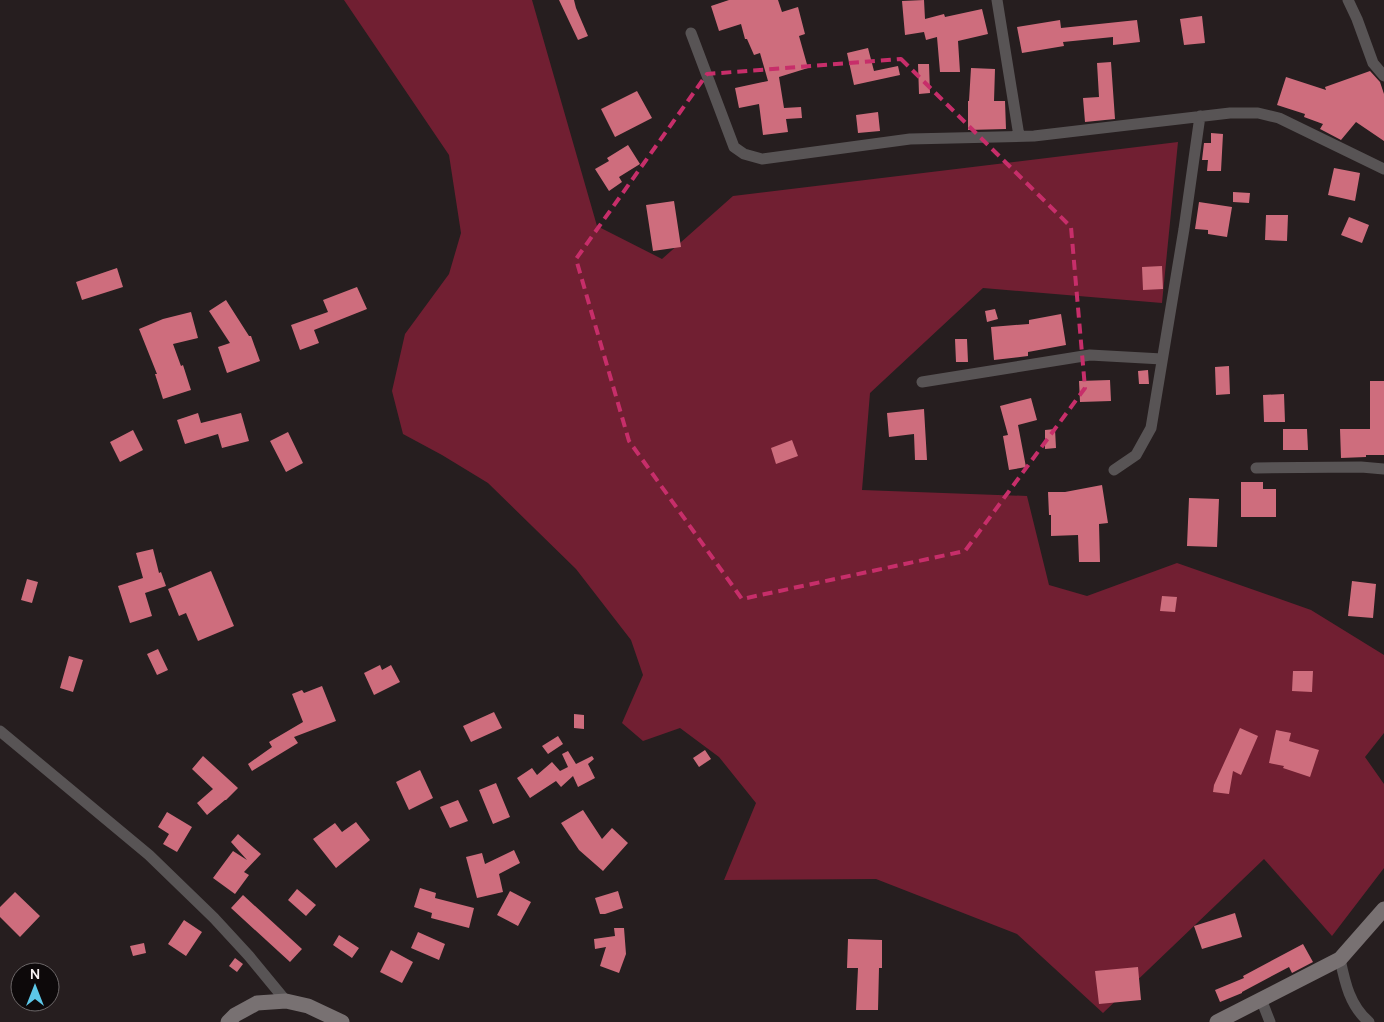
<svg xmlns="http://www.w3.org/2000/svg" width="1384" height="1022" viewBox="0 0 1384 1022" font-family="Manrope,sans-serif">
<style>
.green{fill:#711f32}
.building{fill:#ce6d7d}
.lines{fill:none;stroke-linecap:round;stroke-linejoin:round}
.street{stroke:#585455;stroke-width:11}
.secondary{stroke:#787172;stroke-width:15}
.marked{fill:none;stroke:#c72e6a;stroke-width:4;stroke-dasharray:10 6;stroke-linejoin:round}
</style>
<rect width="100%" height="100%" fill="#261e1f"/>
<path class="green" d="M344 0H532L597 226 662 259 733 196 1178 142 1162 303 983 288 870 393 862 490 1027 496 1049 585 1087 596 1177 563 1311 610 1384 655V733L1365 757 1384 784V868L1332 936 1264 859 1103 1013 1017 934 876 879 724 880 756 803 719 757 680 728 643 741 622 723 643 675 631 640 576 569 488 483 442 455 403 434 392 391 405 334 449 274 461 233 449 155Z"/>
<path class="building" d="M559 0H574L576 8 588 36 578 40Z
M729 0H778L782 12 798 7 805 34 799 36 808 68 779 77 784 108 801 107 802 118 786 119 788 132 763 135 759 104 739 108 735 88 768 81 760 53 754 55 747 39H745L741 24 719 31 711 6Z
M924 0 925 19 944 14 945 17 982 9 988 34 958 41 960 72H940L937 37 926 40 924 32 905 35 902 1Z
M1202 16 1205 43 1184 45 1180 19Z
M1060 20 1061 28 1137 20 1140 42 1113 45V37L1063 42 1064 46 1022 53 1017 27Z
M868 48 874 71 898 66 900 75 854 85 847 53Z
M1111 62 1115 119 1085 122 1083 98 1099 97 1097 63Z
M918 64H929L930 93 919 94Z
M971 68 995 69 994 101H1005L1006 129 968 130V101H969Z
M1370 71 1380 82 1384 94V141L1356 122 1341 140 1322 130 1320 129 1323 124 1304 117 1305 114 1277 105 1286 77 1326 90 1325 87Z
M637 91 652 118 615 137 601 109Z
M878 112 880 131 858 133 856 115Z
M1211 133 1223 134 1221 171H1207L1208 160H1202L1204 143H1211Z
M628 145 640 164 619 177 622 182 609 191 595 169 609 161 607 158Z
M1334 168 1360 173 1355 201 1328 195Z
M1233 192 1250 193 1249 203 1233 202Z
M674 201 681 247 653 251 646 205Z
M1199 202 1232 207 1227 237 1208 234V230L1195 229Z
M1266 215H1288L1287 241 1265 240Z
M1349 217 1369 225 1362 243 1341 235Z
M1162 266 1163 289 1143 290 1142 267Z
M117 268 123 287 82 300 76 282Z
M357 287 367 309 314 330 319 343 300 350 291 325 328 312 323 300Z
M226 300 249 336H251L260 361 227 373 218 347 230 343 209 311Z
M995 309 998 319 987 322 985 311Z
M191 312 198 338 173 344 181 366 183 365 191 390 163 399 155 374H157L139 329 163 319Z
M1061 314 1066 345 1028 352V356L994 360 991 327 1029 324V320Z
M955 339H967L968 362H956Z
M1229 366 1230 394 1216 395 1215 367Z
M1148 370 1149 384H1139L1138 371Z
M1110 380 1111 401 1080 402 1079 381Z
M1370 381H1384V455H1366V457L1341 458 1340 429H1370Z
M1284 394 1285 422H1264L1263 395Z
M1031 398 1037 420 1018 425 1026 467 1009 470 1003 436 1008 435 1000 406Z
M924 409 927 460H915L914 434 889 437 887 413Z
M198 413 201 423 241 413 249 441 222 448 218 434 185 444 177 420Z
M1055 429 1056 448 1045 449V430Z
M1283 429H1307L1308 450H1283Z
M133 430 143 450 120 462 110 442Z
M288 432 303 463 286 472 270 441Z
M792 440 798 456 776 464 771 448Z
M1241 482H1263V489H1276V517H1241Z
M1102 485 1108 523 1099 524 1100 562H1079L1078 535 1051 536V515H1049L1048 492H1065Z
M1189 498 1219 499 1217 547 1187 546Z
M153 549 159 573 161 572 166 586 145 593 152 616 130 623 118 586 143 578 136 553Z
M211 571 234 626 198 641 186 613 179 616 168 589Z
M27 579 38 582 32 603 21 600Z
M1352 581 1376 584 1373 618 1348 616Z
M1162 596 1177 597 1175 612 1160 611Z
M158 649 168 670 157 675 147 654Z
M69 656 83 660 73 692 60 688Z
M380 665 382 670 391 665 400 682 374 695 364 673Z
M1293 671H1313L1312 692 1292 691Z
M322 686 336 721 294 737 298 743 252 771 248 764 272 747 269 742 303 722 292 694 302 690 304 693Z
M494 712 502 728 471 742 463 726Z
M574 714 584 715V729L574 728Z
M1240 728 1258 736 1241 775 1233 771 1229 794 1213 792 1214 785Z
M1276 730 1291 733 1289 741 1319 750 1310 777 1283 768 1284 766 1269 763Z
M558 736 563 744 548 754 542 746Z
M705 750 711 759 699 767 693 758Z
M568 751 576 764 592 756 594 759 588 764 595 778 578 787 573 776 561 787 556 781 530 798 517 778 532 768 537 775 552 762 560 771 568 767 562 754Z
M203 756 238 788 226 800H225L207 815 197 803 213 789 192 769Z
M420 770 433 798 409 810 396 782Z
M496 783 510 817 493 824 479 790Z
M458 800 468 821 450 828 440 807Z
M583 810 602 839 612 828 628 843 603 871 579 850 561 823Z
M167 812 192 827 177 852 163 844 169 834 158 827Z
M356 822 370 840 336 868 313 839 335 823 342 832Z
M238 834 261 854 244 872 249 875 235 894 213 878 233 851 247 860 231 842Z
M514 850 520 863 499 874 503 892 477 898 466 857 482 853 485 864Z
M420 888 436 893 435 898 474 908 469 928 431 918 432 913 414 907Z
M297 889 316 905 306 916 288 900Z
M510 891 531 902 518 926 497 915Z
M618 891 623 908 605 914H600L595 898Z
M15 892 40 916 20 937 0 917V907Z
M243 895 302 949 290 962 231 908Z
M1235 913 1242 937 1202 949 1194 926Z
M184 920 202 932 186 956 168 944Z
M614 928H624L626 954 619 973 600 966 606 947 595 949 594 939 615 936Z
M418 932 445 944 439 960 411 948Z
M339 935 359 948 352 958 333 945Z
M848 939 882 940V968H879L878 1010H856L858 968H847Z
M144 943 146 953 133 956 130 946Z
M1303 944 1313 962 1292 973 1289 967 1242 992V993L1220 1002 1215 990 1244 978 1243 976Z
M391 950 413 962 402 983 380 972Z
M235 958 243 964 237 972 229 966Z
M1138 967 1141 1000 1099 1004 1095 971Z"/>
<g class="lines">
<path class="street" d="M997 0 1019 136
M1348 0 1357 19 1373 63 1384 76
M691 33 734 147 744 154 762 159 910 139 1034 136 1230 113H1258L1279 118 1384 169
M922 382 1090 355 1162 359
M1256 468 1361 467 1384 469
M1114 470 1136 455 1151 428 1184 229 1200 116
M0 731 149 855 214 918 249 956 286 1001
M1340 959C1345 983 1350 1006 1369 1022
M1261 999 1270 1022"/>
<path class="secondary" d="M228 1022 235 1015 257 1003 286 1001 308 1006 342 1022
M1217 1022 1340 959 1384 909"/>
</g>
<path class="marked" d="M901 59 1071 227 1085 388 965 551 742 599 629 441 576 259 707 74Z"/>
<g transform="translate(35 987)"><circle r="24" fill="#0d090a" stroke="#6b6667"/>
<path d="M0-4L9 19L0 12L-9 19Z" fill="#5cc7e8"/>
<text y="-8" font-size="14" font-weight="bold" text-anchor="middle" fill="#f8f2f3">N</text>
</g>
</svg>
